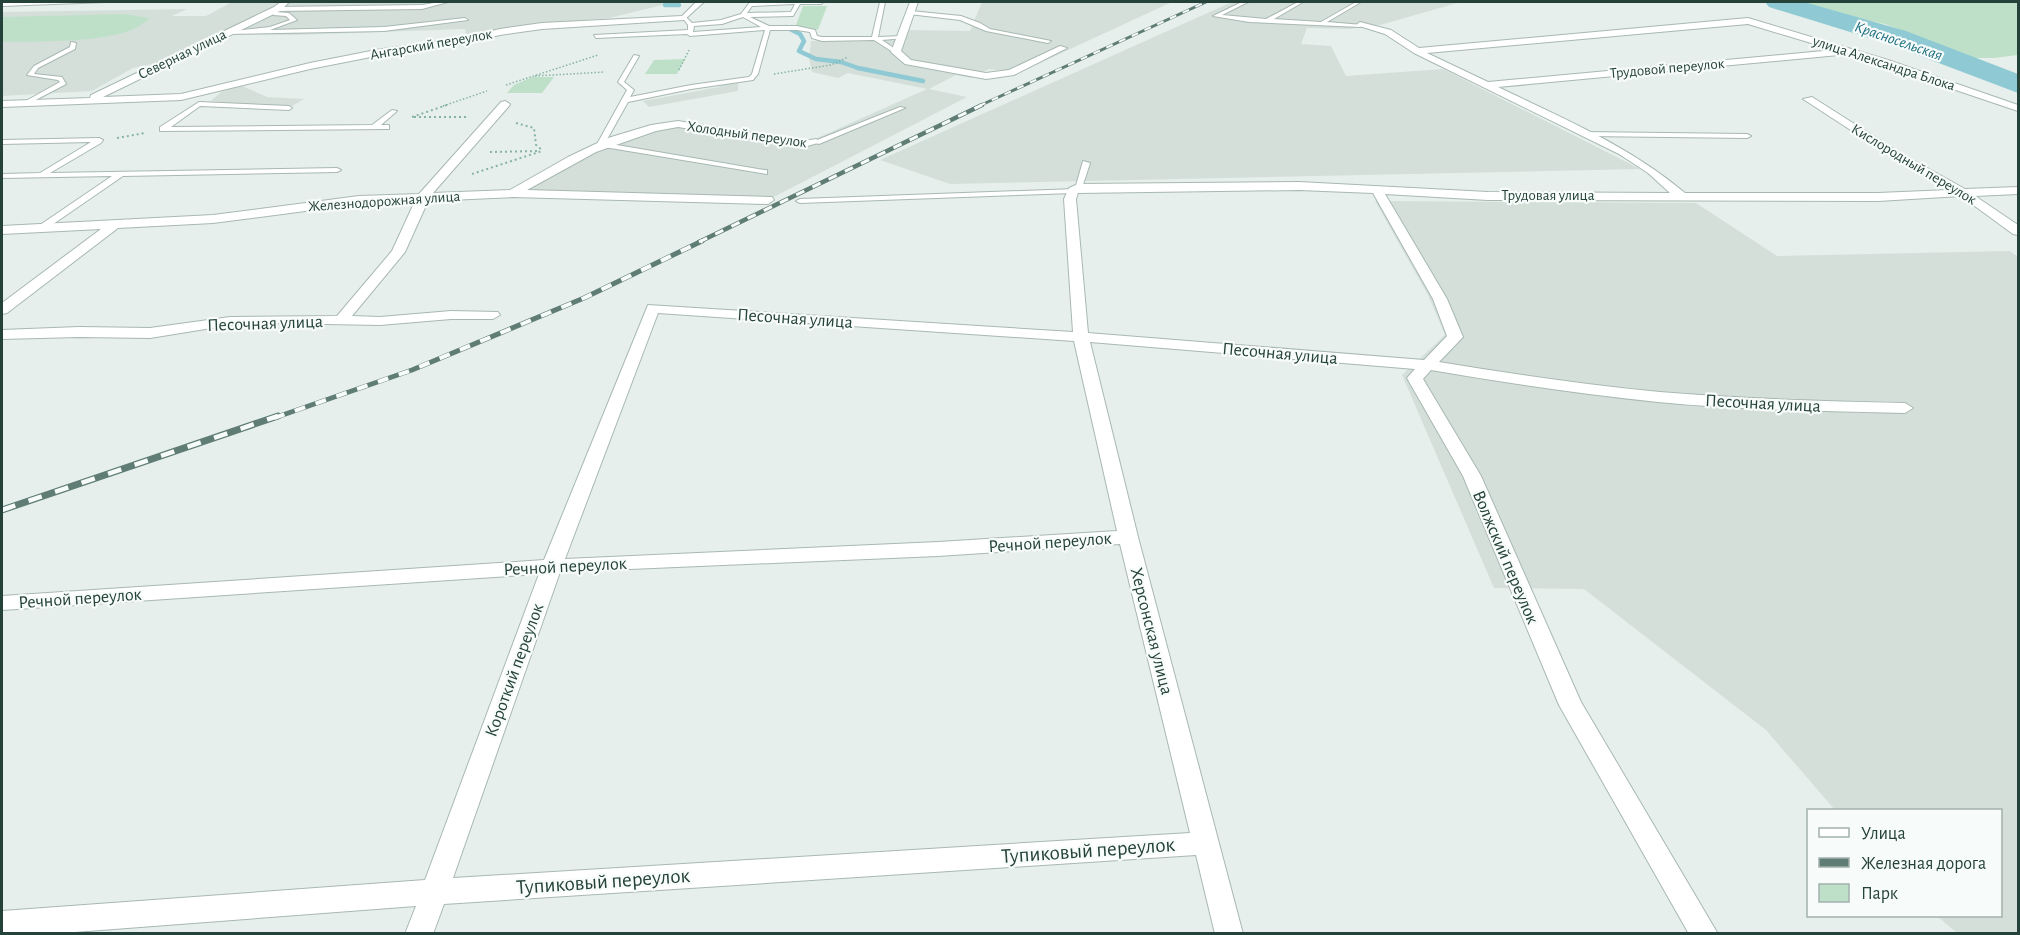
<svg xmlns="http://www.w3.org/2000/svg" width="2020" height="935" viewBox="0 0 2020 935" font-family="'Alegreya Sans',sans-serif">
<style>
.built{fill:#d4dfda}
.green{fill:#bfe0c8}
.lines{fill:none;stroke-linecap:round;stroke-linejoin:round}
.stream{stroke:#8ec9d4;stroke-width:4.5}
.river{fill:#8ec9d4;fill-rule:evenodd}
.service-casing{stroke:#a8b8b2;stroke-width:2}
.minor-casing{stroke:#a8b8b2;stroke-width:2}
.path-far1{stroke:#86b3a5;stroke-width:1.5;stroke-dasharray:1.5 2;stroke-linecap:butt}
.path{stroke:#86b3a5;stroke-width:2;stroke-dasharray:2 3;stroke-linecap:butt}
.service{fill:#fff;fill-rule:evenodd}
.minor{fill:#fff;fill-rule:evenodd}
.rail-far3-casing{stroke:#5f7d75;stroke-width:3}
.rail-far2-casing{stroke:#5f7d75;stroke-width:4.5}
.rail-far1-casing{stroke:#5f7d75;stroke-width:5}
.rail-casing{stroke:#5f7d75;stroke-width:7}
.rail-far3{stroke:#f7fbf9;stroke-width:2;stroke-dasharray:7;stroke-linecap:butt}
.rail-far2{stroke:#f7fbf9;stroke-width:3;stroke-dasharray:9;stroke-linecap:butt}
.rail-far1{stroke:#f7fbf9;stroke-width:4;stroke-dasharray:11;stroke-linecap:butt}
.rail{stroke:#f7fbf9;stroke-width:4.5;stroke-dasharray:14;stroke-linecap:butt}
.labels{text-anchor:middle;stroke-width:4.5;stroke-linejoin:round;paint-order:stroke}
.far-street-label{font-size:15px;fill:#24423a;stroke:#f7fbf9}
.far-water-label{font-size:16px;font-style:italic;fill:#1c6f80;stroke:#f7fbf9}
.street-label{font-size:18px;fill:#24423a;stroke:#f7fbf9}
.near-street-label{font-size:21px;fill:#24423a;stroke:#f7fbf9}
</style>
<rect width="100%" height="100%" fill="#e6efeb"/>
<path class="built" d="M232 2H675L609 18 524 25V28L467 38 465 29 294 35 214 34 152 64 133 68 92 91 2 96V12L187 9 172 16H206Z
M982 2H1172L1027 69 1004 71 989 69 971 78 956 75 929 89 967 97 768 200 513 193 589 149 678 124 804 144 927 89 848 73 838 78 812 72 809 58 811 41 902 38 905 30 970 31Z
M1232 2H1461L1380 25 1348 29 1307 28 1301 44 1331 46 1346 76 1443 69 1640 169 950 184 880 160Z
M738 83V91L649 107 643 101 719 87 720 85Z
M240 85 267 97 304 99 292 106 249 105 211 101 221 92Z
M1375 201 1696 203 1777 256 2010 251 2018 257V933H1957L1937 916H2000V810H1835L1766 730 1584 589 1494 588 1402 375 1445 335 1428 295Z"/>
<path class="green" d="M1799 2H2018V55L1994 58H1974L1885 24 1839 15Z
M803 6H827L818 30 796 25Z
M124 14 149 18C129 45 34 41 2 42V17Z
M685 59 677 74H645L654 60Z
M532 77H554L542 93H507L514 85Z"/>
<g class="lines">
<path class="stream" d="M665 5H679
M786 27 800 34 804 41 799 51 816 59 841 62 858 68 923 81"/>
<path class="river" d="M1765 2H1804L1906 31 2018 74V93L1886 43 1769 7Z"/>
<defs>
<path id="service" d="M2 2H106L2 6Z
M440 2H448L422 9 277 11 274 9 277 7 422 5Z
M750 2H823L821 4H800L793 16 750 17 769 26H797L815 30 817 36 822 37H872L880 2H885L878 37 902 36 905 38 882 40 898 51 896 54 874 40 822 41 812 38 810 32 797 30H770L758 74 753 80 691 89 628 102 605 143 764 170H767V174L598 146 597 144 627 90 618 82 634 55 639 56 624 82 634 90 630 97 691 85 749 77 752 74 765 30 690 36 687 34 596 38 594 35 688 30V25L682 17H686L692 23 721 20 741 14ZM795 4 791 12 747 13 752 6ZM743 17 761 27 693 32 694 26 722 24Z
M1242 2H1248L1222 15 1266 19 1298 2H1303L1274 19 1321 22 1356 2H1361L1327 22 1363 25 1360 27 1249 22 1213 16Z
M911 11 961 16 980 23 990 29 1051 41 1048 43 986 31 960 20 909 14Z
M275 12 289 13 297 20 270 30 384 27 465 18 468 20 384 31 228 34 225 32 270 27 290 20 286 16 273 15Z
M71 42 76 43 75 49 38 68 34 74 62 77 66 84 28 104H24V102L60 82 58 80 27 75 34 66 70 47Z
M199 102 289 106 292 108 289 110 200 106 171 127 372 125 392 110 397 111 381 125H389V129H386L160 131V127Z
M900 107 905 108 819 144 812 142Z
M1584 132 1747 134 1751 136 1747 138 1587 136H1584Z
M99 138 103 140 101 143 50 173 337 168 341 170 337 172 123 176 46 229H40V225L112 176 2 178V174L40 173 91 142 2 144V140Z
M1083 161 1090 163 1082 188 1073 193 800 203 796 201 800 199 1075 189Z"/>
<path id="minor" d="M281 2H289L280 11 103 97 181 94 310 63 376 50 462 38 500 29 542 23 682 16 696 2H704L684 20 542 29 500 35 462 44 376 56 310 69 181 100 2 107V101L90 98 91 95 274 7Z
M910 2H918L901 51 911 60 986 73 1009 70 1060 46 1067 48 1014 75 986 79 905 64 891 52Z
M1748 18 1888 60 2018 105V111L1843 52 1839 55 1498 87C1564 119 1628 145 1685 193H1878L1949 190 1889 155 1803 99 1812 97 1897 151 1965 189 2018 187V194L1975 196 2018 225V235L2013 234 1961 196 1878 201 1488 200 1385 194 1447 299 1463 337 1439 362C1512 374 1586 385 1660 392 1741 399 1823 401 1905 403L1913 408 1905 413C1823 411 1740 410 1658 402 1582 394 1507 383 1431 370L1423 379 1481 476 1581 702 1718 934H1689L1559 705 1463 476 1407 378 1415 369 1090 342 1138 537 1243 934H1215L1196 855 444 904 433 934H405L416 906 48 934H2V911L425 880 539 574 2 610V596L544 560 648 305 1073 332 1064 199 1069 188 1078 184 1299 182 1488 192 1670 193 1648 173 1619 154 1414 53 1385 34 1356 25 1360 22 1391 30 1419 48ZM1748 24 1834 50 1488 82 1427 53ZM1299 190 1373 193 1433 299 1447 336 1424 360 1088 333 1076 199 1078 193ZM658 313 1074 341 1117 531 938 542 565 559ZM1120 544 1190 833 453 878 560 572 938 556Z
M505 101 510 104 509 106 433 193 510 190 568 157 608 138 651 125 678 121 804 141 816 139 821 142 804 147 678 127 656 131 596 152 527 190 772 197 774 200 768 204 513 197 428 201 405 252 352 316 380 317 451 311 498 312 500 315 493 319H451L380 325 271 323 230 325 150 338 79 337 2 339V330L79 327 150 328 230 317 337 316 392 251 415 201 359 204 213 223 118 228 7 313 2 314V303L101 229 2 234V226L213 215 359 196 419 194 501 102Z"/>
</defs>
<use href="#service" class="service-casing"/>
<use href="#minor" class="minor-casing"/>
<path class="path-far1" d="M679 70 689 50
M774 74 831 65 848 57
M535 76 605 72
M506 85 598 55
M443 106 487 91"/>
<path class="path" d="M412 117 447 105
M414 117H467
M516 123 534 128 536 145 543 151
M117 138 145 133
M490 152 540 151
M472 174 542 151"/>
<use href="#service" class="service"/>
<use href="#minor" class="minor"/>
<defs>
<path id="rail-far3" d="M979 106 1206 2"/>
<path id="rail-far2" d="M699 242 982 105"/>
<path id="rail-far1" d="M274 418 412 370 584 298 702 241"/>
<path id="rail" d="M2 510 278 416"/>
</defs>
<use href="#rail-far3" class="rail-far3-casing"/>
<use href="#rail-far2" class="rail-far2-casing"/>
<use href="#rail-far1" class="rail-far1-casing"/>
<use href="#rail" class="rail-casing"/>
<use href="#rail-far3" class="rail-far3"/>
<use href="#rail-far2" class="rail-far2"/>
<use href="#rail-far1" class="rail-far1"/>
<use href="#rail" class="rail"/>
</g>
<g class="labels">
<g class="far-street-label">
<text transform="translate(431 44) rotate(-10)" y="5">Ангарский переулок</text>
<text transform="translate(182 54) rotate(-26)" y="5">Северная улица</text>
<text transform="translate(1884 63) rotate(18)" y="5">улица Александра Блока</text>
<text transform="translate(1667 68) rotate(-5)" y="5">Трудовой переулок</text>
<text transform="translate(747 134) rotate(8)" y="5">Холодный переулок</text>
<text transform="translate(1914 164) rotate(31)" y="5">Кислородный переулок</text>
<text x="1548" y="200">Трудовая улица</text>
<text transform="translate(384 201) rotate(-4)" y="5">Железнодорожная улица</text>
</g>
<g class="far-water-label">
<text transform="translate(1899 40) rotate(19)" y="6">Красносельская</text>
</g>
<g class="street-label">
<text transform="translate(795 318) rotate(4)" y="6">Песочная улица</text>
<text transform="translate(265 323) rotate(-2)" y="6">Песочная улица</text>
<text transform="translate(1280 353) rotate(5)" y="6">Песочная улица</text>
<text transform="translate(1763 403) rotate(3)" y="6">Песочная улица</text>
<text transform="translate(1050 542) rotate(-4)" y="6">Речной переулок</text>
<text transform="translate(1506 557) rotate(67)" y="6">Волжский переулок</text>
<text transform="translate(565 566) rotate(-3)" y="6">Речной переулок</text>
<text transform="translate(80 598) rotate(-4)" y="6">Речной переулок</text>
<text transform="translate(1152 631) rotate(76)" y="6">Херсонская улица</text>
<text transform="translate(514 670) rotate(-70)" y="6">Короткий переулок</text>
</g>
<g class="near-street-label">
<text transform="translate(1088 850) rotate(-4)" y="7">Тупиковый переулок</text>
<text transform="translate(603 881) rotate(-4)" y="7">Тупиковый переулок</text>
</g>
</g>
<rect width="2020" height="935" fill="none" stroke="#24423a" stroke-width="6"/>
<rect x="1807" y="809" width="195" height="108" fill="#f7fbf9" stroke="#a3b1ad" stroke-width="1.5"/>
<rect x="1819" y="828" width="30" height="9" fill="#ffffff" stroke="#a3b1ad" stroke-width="1.5"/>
<text x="1861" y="839" font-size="18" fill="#24423a">Улица</text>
<rect x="1819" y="858" width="30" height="9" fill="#5f7d75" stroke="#a3b1ad" stroke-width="1.5"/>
<text x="1861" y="869" font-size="18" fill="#24423a">Железная дорога</text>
<rect x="1819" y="884" width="30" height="18" fill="#bfe0c8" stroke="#a3b1ad" stroke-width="1.5"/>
<text x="1861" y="899" font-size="18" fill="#24423a">Парк</text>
</svg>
